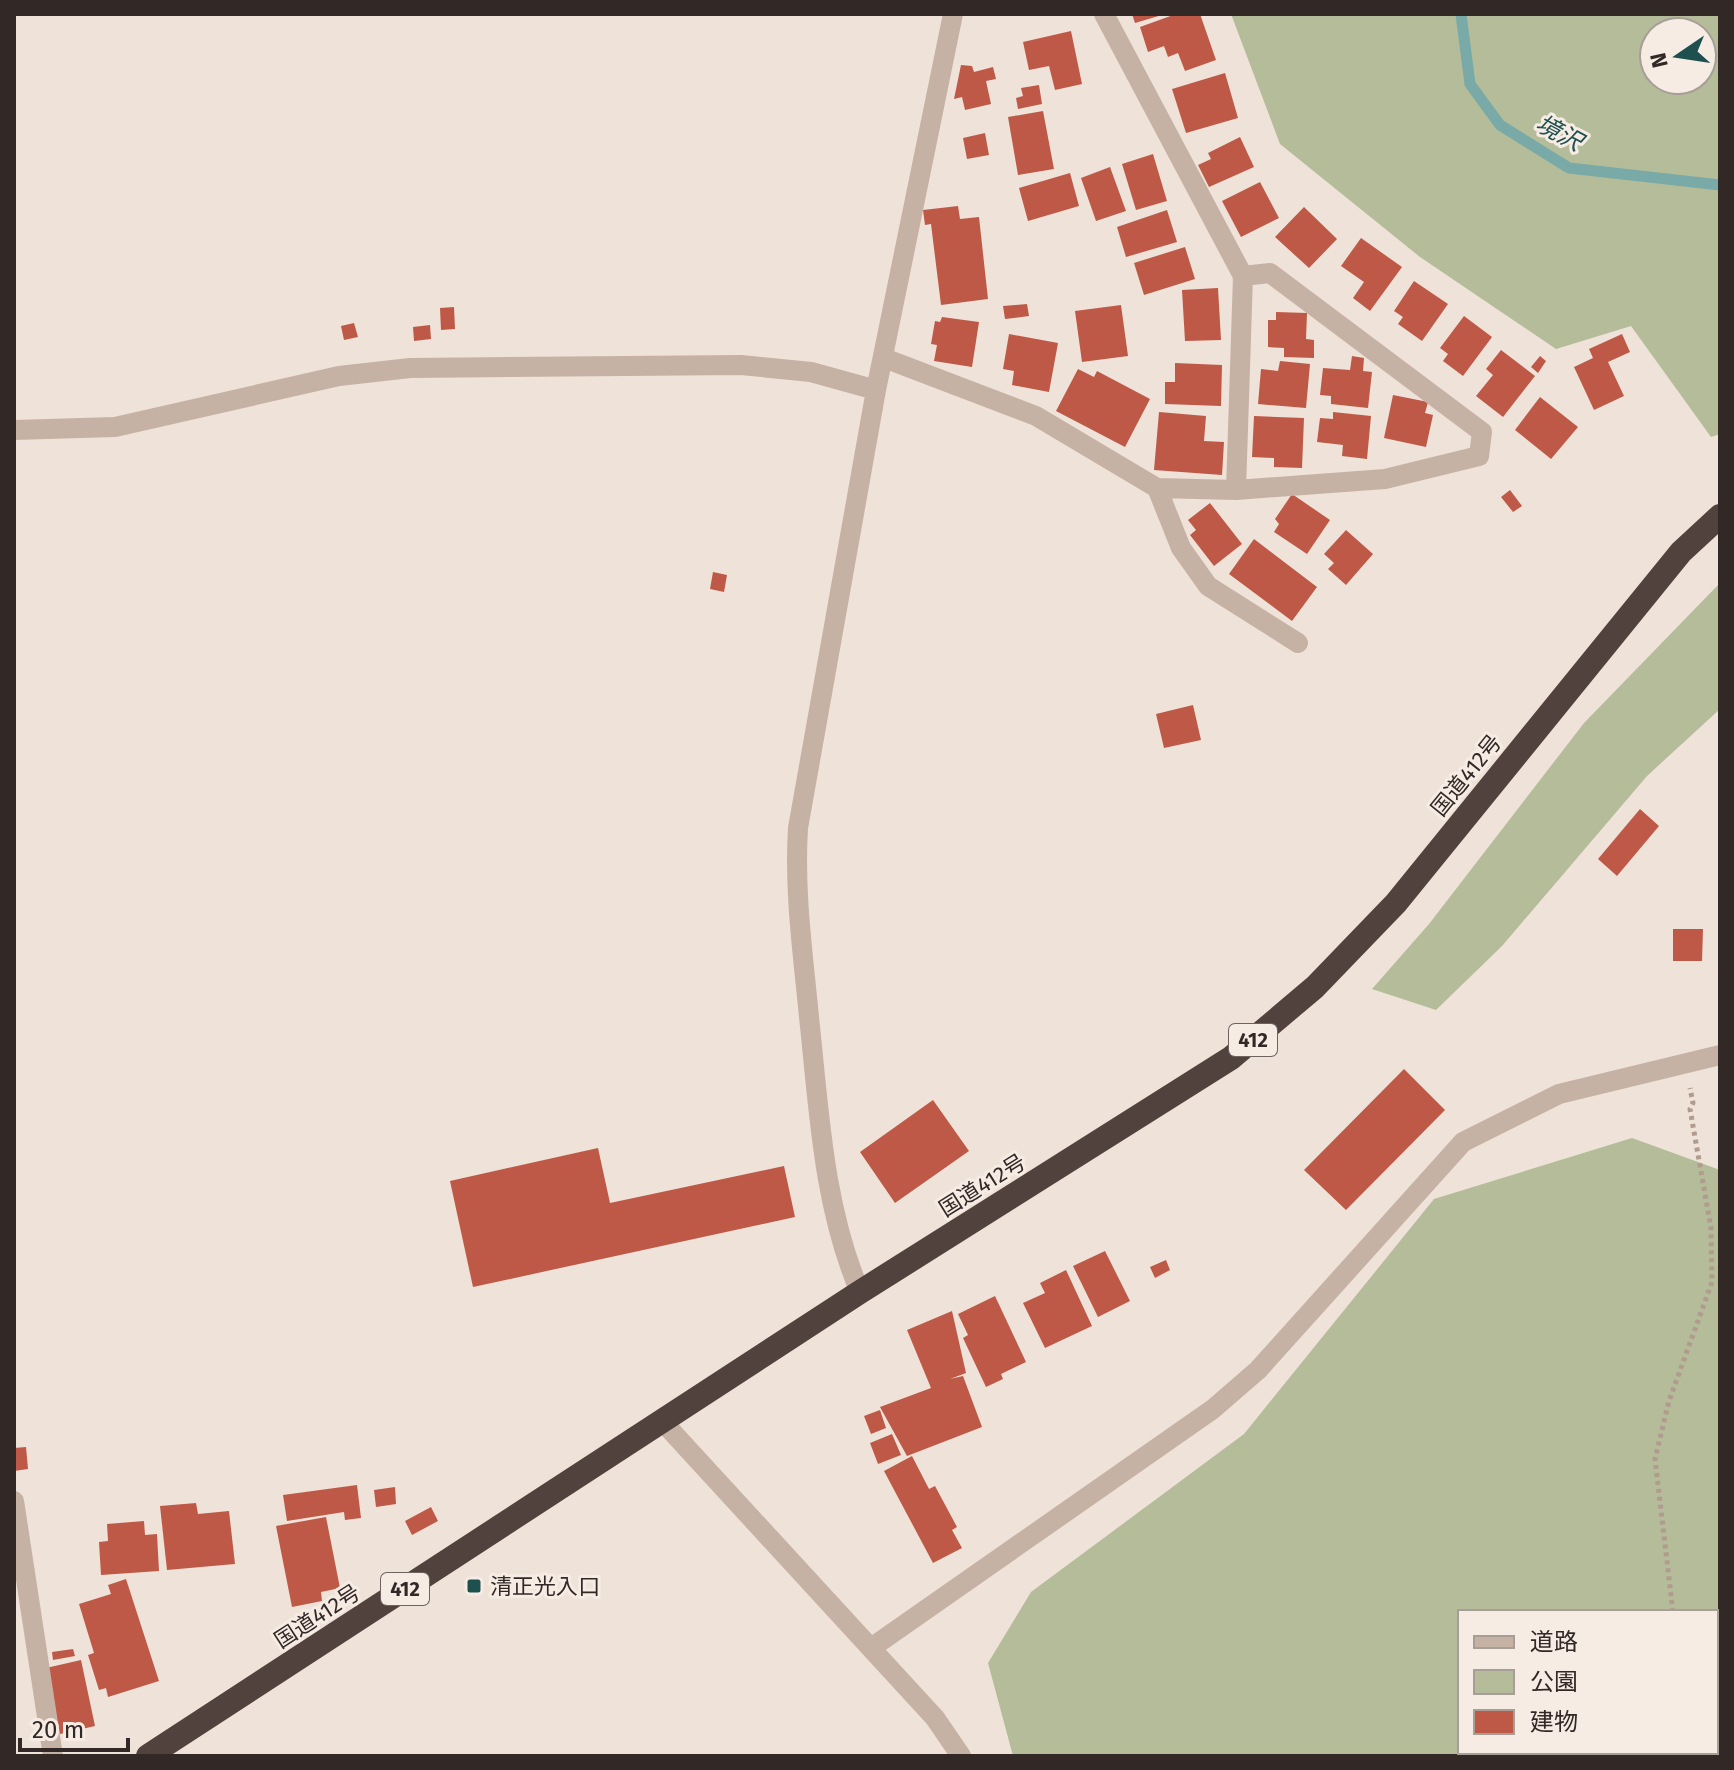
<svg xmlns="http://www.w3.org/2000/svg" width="1734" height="1770" viewBox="0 0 1734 1770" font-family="'Fira Sans','Noto Sans JP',sans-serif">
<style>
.green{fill:#b4bc99;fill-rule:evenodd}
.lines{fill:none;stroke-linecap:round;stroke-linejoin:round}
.stream{stroke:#79aaa7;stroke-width:11}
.building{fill:#be5947}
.path{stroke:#b19b8f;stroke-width:5;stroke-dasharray:4 4;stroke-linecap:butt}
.minor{stroke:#c6b1a5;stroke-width:20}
.highway{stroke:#52423d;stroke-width:24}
.poi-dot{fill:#1e504f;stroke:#f7ece4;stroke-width:3}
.labels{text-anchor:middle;stroke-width:6;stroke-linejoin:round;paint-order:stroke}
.shield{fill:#f7ece4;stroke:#6d635f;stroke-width:2}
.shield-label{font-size:20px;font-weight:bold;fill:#322826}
.street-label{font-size:22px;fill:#322826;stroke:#f7ece4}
.poi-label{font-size:22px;fill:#322826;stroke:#f7ece4;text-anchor:start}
.water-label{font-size:24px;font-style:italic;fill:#1e504f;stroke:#f7ece4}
</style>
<rect width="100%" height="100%" fill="#efe2d8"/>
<path class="green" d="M1231 14H1720V434L1711 437 1631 326 1556 349 1420 257 1280 144ZM1654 32H1702V80H1654Z
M1720 583V709L1647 776 1502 946 1436 1010 1372 989 1429 924 1584 723Z
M1632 1138 1720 1170V1756H1013L988 1663 1031 1592 1244 1434 1434 1199ZM1460 1612H1716V1752H1460Z"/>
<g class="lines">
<path class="stream" d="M1461 14 1470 84 1500 125 1569 168 1720 185"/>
</g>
<path class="building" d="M1132 14H1162V15L1135 23Z
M1176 14H1200L1216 60 1185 71 1178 53 1168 57 1164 46 1148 52 1140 27Z
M1071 31 1082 84 1055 90 1049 66 1029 70 1023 42Z
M961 65 972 66 974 72 993 67 996 79 986 81 991 104 965 110 962 97 954 99Z
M1225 73 1238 118 1186 133 1172 89Z
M1039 85 1042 104 1018 109 1016 98 1023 96 1021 88Z
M1043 111 1054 169 1018 175 1008 117Z
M985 133 989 155 967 159 963 138Z
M1240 137 1254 167 1209 187 1198 165 1211 159 1208 153Z
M1153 154 1167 201 1136 210 1122 164Z
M1110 167 1126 211 1096 221 1081 178Z
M1070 173 1079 206 1028 221 1019 188Z
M1260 182 1279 218 1241 237 1222 201Z
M958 206 960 219 979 217 988 299 941 305 931 224 925 225 923 210Z
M1304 207 1337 239 1309 268 1275 237Z
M1167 210 1177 242 1126 257 1117 227Z
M1361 238 1402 267 1370 311 1353 298 1364 282 1341 266Z
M1185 247 1195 279 1144 295 1134 263Z
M1414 281 1448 304 1422 341 1398 324 1403 317 1394 311Z
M1218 288 1221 340 1185 341 1182 290Z
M1027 304 1029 316 1005 319 1003 306Z
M1121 305 1128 356 1082 362 1075 311Z
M454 307 455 329 441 330 440 308Z
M1276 312 1307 313 1306 339 1314 340V358L1284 357V348L1268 347V320H1276Z
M1464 316 1492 337 1463 376 1443 361 1448 354 1440 348Z
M942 317 979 322 972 367 934 361 937 345 931 344 935 321 940 322Z
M354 323 358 337 344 340 341 326Z
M430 325 431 339 414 341 413 327Z
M1009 334 1058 343 1049 392 1012 385 1014 371 1003 369Z
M1622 334 1630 352 1608 362 1624 396 1594 410 1574 367 1593 358 1589 349Z
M1501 350 1535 376 1503 417 1476 396 1493 375 1486 369Z
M1352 356 1364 358 1363 371 1372 372 1368 408 1331 404V396L1320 395 1323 368 1350 370Z
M1540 356 1546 361 1538 373 1531 367Z
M1280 361 1310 364 1306 408 1258 404 1261 369 1278 371Z
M1175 363 1222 365 1221 406 1165 404V382H1175Z
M1078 369 1094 377 1097 371 1150 399 1125 447 1056 411Z
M1393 395 1428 402 1425 413 1433 415 1426 447 1384 438Z
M1540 397 1578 427 1551 459 1515 430Z
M1159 412 1206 416 1204 441 1224 442 1222 475 1154 470Z
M1333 412 1371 416 1367 459 1342 456 1343 445 1317 442 1320 418 1333 419Z
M1254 416 1304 418 1302 468 1274 467V458L1252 457Z
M1510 490 1522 506 1513 512 1501 497Z
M1292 494 1330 520 1307 554 1274 532 1279 524 1275 519Z
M1210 503 1242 544 1214 566 1190 535 1196 530 1188 520Z
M1346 530 1373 554 1346 585 1328 569 1334 563 1324 554Z
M1254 539 1317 587 1292 621 1229 574Z
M713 572 727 575 724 592 710 589Z
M1193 705 1201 740 1164 748 1156 714Z
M1640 809 1659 826 1617 876 1598 859Z
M1673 929H1703L1702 961H1673Z
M1404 1069 1445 1110 1346 1210 1304 1170Z
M933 1100 969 1151 895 1203 860 1152Z
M598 1148 610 1203 784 1166 795 1217 473 1287 450 1181Z
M1105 1251 1130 1301 1098 1317 1073 1266Z
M1166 1260 1170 1270 1155 1278 1150 1267Z
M1066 1270 1092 1326 1045 1348 1023 1303 1045 1293 1040 1283Z
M995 1296 1026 1362 1001 1374 1003 1379 986 1387 963 1338 968 1335 958 1314Z
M952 1311 966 1373 950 1379 963 1376 982 1427 907 1456 880 1407 931 1388 907 1330Z
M880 1410 886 1428 871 1434 864 1416Z
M892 1434 901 1455 878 1464 870 1443Z
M26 1447 28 1469 14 1471V1448Z
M912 1456 929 1489 935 1486 957 1527 952 1530 962 1548 933 1563 884 1471Z
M357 1485 361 1518 345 1520 344 1512 287 1521 283 1495Z
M395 1487 396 1504 376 1507 374 1490Z
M196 1503 198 1514 229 1511 235 1564 167 1570 160 1506Z
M431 1507 438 1521 412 1535 405 1521Z
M326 1517 340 1588 321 1592 322 1601 292 1607 276 1526Z
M144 1521 145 1535 157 1534 159 1571 101 1575 99 1542 108 1541 107 1524Z
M126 1579 159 1681 108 1697 106 1688 99 1690 88 1655 94 1653 79 1604 111 1594 108 1585Z
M73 1649 75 1656 53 1660 52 1652Z
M81 1660 95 1726 60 1734 46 1668Z"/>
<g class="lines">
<path class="path" d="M1673 1612 1655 1459 1669 1401 1712 1282 1711 1228 1690 1109 1693 1103 1690 1088
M1670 1756 1671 1752"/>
<path class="minor" d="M1104 14 1243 276 1236 490
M884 358 1036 416 1157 488 1236 490 1385 479 1479 456 1482 432 1270 273 1243 276
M14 430 115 427 339 376 410 368 741 365 811 372 876 390
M1157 488 1181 548 1208 586 1298 643
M860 1292C823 1206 819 1109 809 1017 803 954 794 891 798 828L876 390 953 14
M663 1422 935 1718 961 1756
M14 1501 53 1756
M871 1648 1213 1409 1258 1370 1463 1142 1559 1094 1720 1055"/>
<path class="highway" d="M148 1756 860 1292 1231 1058 1315 987 1396 903 1681 552 1720 516"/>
</g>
<rect class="poi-dot" x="466" y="1578" width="16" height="16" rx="4"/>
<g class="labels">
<g class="shield">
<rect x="1229" y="1024" width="48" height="32" rx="6"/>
<rect x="381" y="1573" width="48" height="32" rx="6"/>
</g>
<g class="shield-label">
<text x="1253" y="1047">412</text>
<text x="405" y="1596">412</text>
</g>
<g class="street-label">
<text transform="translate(1466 775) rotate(-51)" y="8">国道412号</text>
<text transform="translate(982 1185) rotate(-32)" y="8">国道412号</text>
<text transform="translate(317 1616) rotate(-33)" y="8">国道412号</text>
</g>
<g class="poi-label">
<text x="490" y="1594">清正光入口</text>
</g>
<g class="water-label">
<text transform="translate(1559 133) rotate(28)" y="8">境沢</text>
</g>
</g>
<rect width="1734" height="1770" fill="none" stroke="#322826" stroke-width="32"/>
<rect x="1458" y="1610" width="260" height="144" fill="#f7ece4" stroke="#a89e98" stroke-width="2"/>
<rect x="1474" y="1636" width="40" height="12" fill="#c6b1a5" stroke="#a89e98" stroke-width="2"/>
<text x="1530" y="1650" font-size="24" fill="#322826">道路</text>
<rect x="1474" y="1670" width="40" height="24" fill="#b4bc99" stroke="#a89e98" stroke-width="2"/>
<text x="1530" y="1690" font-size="24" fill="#322826">公園</text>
<rect x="1474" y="1710" width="40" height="24" fill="#be5947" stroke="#a89e98" stroke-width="2"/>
<text x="1530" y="1730" font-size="24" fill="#322826">建物</text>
<g transform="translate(1678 56) rotate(257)"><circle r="38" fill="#f7ece4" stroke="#a89e98" stroke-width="2"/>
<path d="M0-6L14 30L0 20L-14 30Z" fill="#1e504f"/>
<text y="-12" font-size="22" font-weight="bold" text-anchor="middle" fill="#322826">N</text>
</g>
<path d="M20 1738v12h108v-12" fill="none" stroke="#322826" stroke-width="4"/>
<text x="32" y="1738" font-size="24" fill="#322826" stroke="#f7ece4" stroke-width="6" paint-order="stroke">20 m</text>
</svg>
